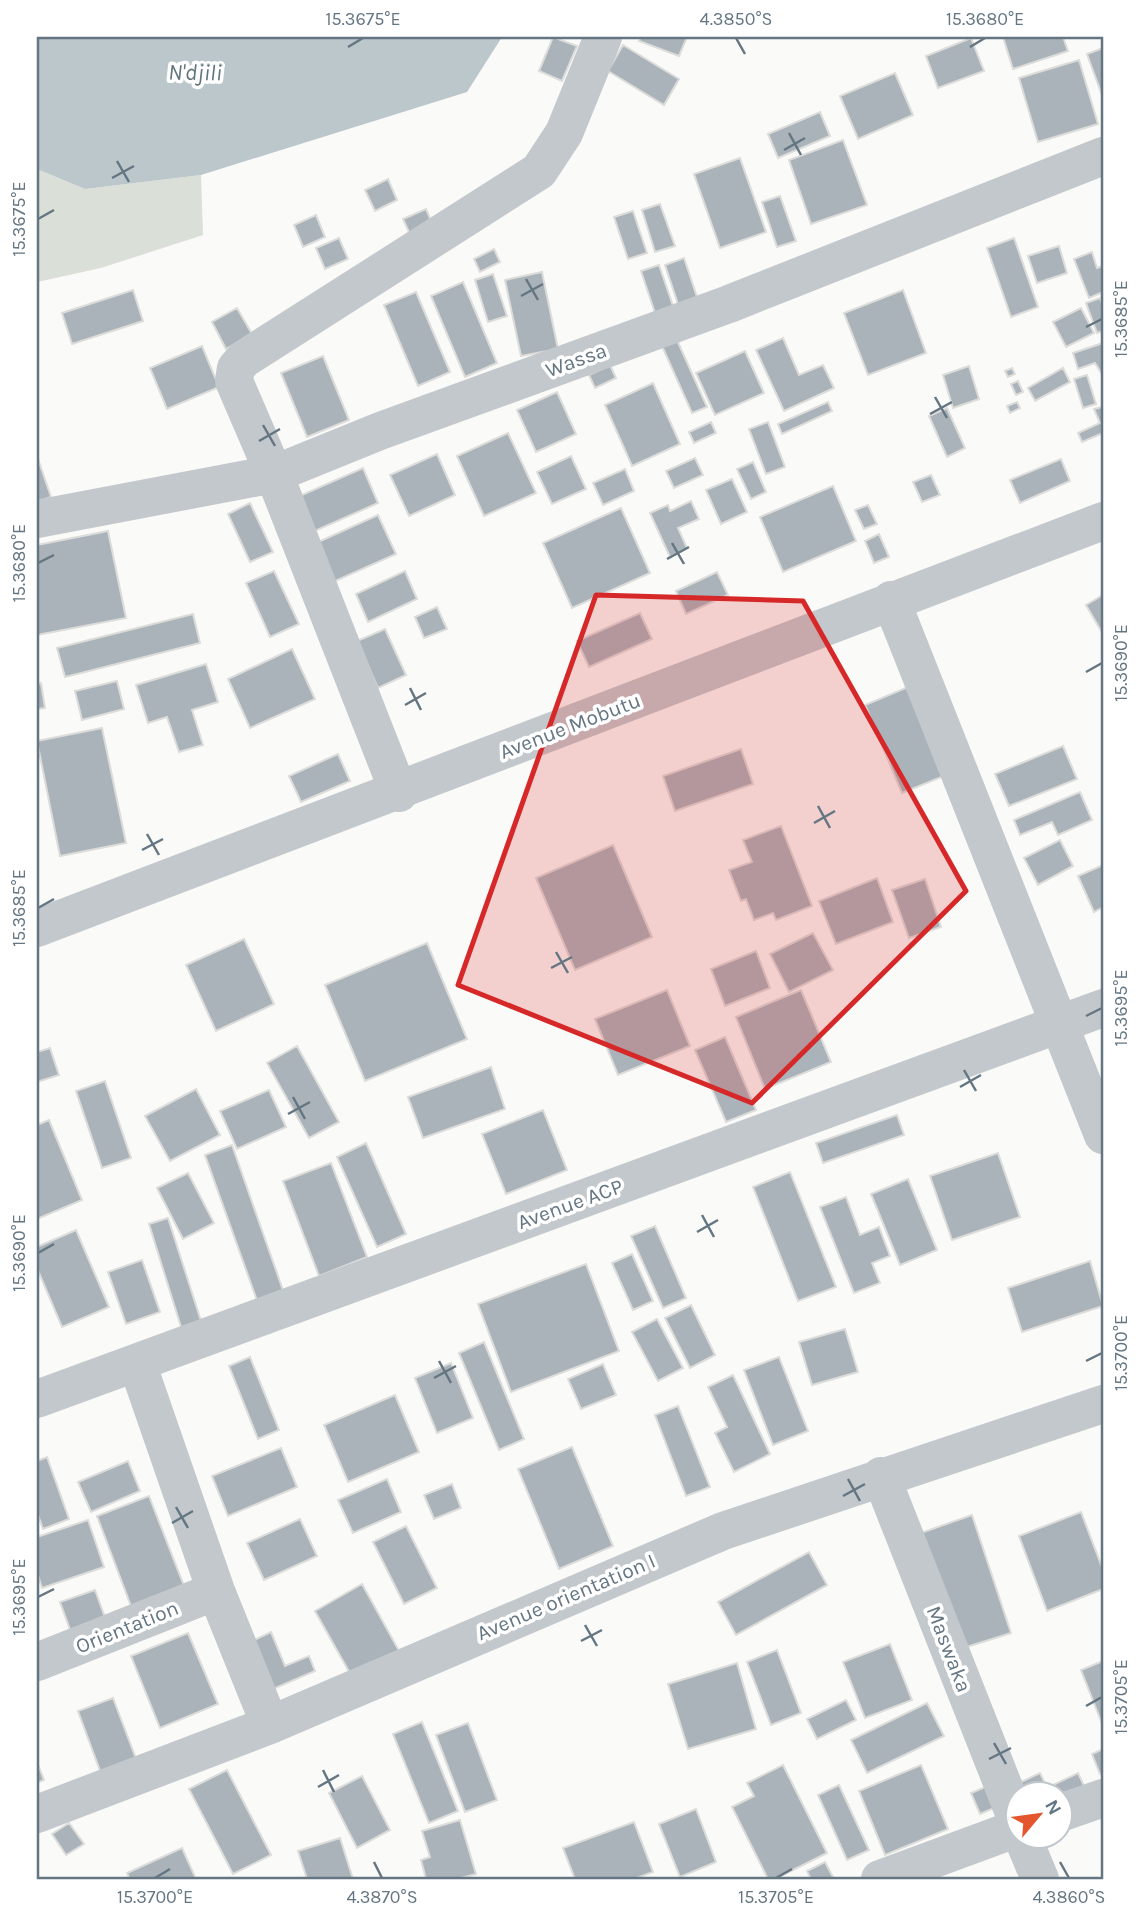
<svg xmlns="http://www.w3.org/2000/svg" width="1140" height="1916" viewBox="0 0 1140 1916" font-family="Karla,sans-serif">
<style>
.green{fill:#dadfd7}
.water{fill:#bbc7cb}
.building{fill:#aab3b9;stroke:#dcdcda;stroke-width:2}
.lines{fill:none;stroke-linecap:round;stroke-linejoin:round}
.street{stroke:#c3c8cc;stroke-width:38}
.marked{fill:#d62828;fill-opacity:0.2;stroke:#d62828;stroke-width:5;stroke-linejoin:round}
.ticks{fill:none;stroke:#657683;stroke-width:2.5}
.labels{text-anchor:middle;stroke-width:7;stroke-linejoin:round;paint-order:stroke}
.street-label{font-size:21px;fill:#657683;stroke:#fff}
.water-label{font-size:23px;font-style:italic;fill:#60757c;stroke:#fff}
.neatline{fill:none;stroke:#657683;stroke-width:2.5}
.ticks-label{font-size:18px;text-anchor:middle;fill:#657683}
</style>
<rect width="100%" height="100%" fill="#fafaf8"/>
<path class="green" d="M37 169 85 189 201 175 203 235 101 268 37 282Z"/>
<path class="water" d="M37 37H502L467 92 201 175 85 189 37 169Z"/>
<path class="building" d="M553 37 577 46 562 81 539 71Z
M641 37H687L679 56 639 41Z
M1003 37H1063L1068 51 1013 69Z
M971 38 984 71 938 88 926 56Z
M623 45 679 79 664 105 608 71Z
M1103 48V98L1087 54Z
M1079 60 1098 124 1038 142 1019 78Z
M895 73 913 115 858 139 840 96Z
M820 112 830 136 778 158 768 134Z
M843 140 867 205 811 224 789 160Z
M740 158 766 232 720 248 694 174Z
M388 179 397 200 375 211 365 190Z
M780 196 796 241 777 247 762 202Z
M660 204 675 246 655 252 642 210Z
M426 209 435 230 413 241 403 219Z
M633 211 647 253 628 259 614 217Z
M316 215 325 237 303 247 294 225Z
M339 238 348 259 325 269 316 248Z
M1014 238 1038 307 1011 317 987 248Z
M1059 246 1067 273 1037 283 1028 256Z
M494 249 500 262 480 272 474 259Z
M1092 252 1097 268 1103 266V292L1089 298 1074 259Z
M684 258 698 300 679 307 665 265Z
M659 265 673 306 655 313 641 271Z
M542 272 558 349 521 356 505 280Z
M493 274 507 316 488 322 475 280Z
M463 282 497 363 465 377 431 296Z
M133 290 143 321 72 344 62 313Z
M903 290 926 353 868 375 844 313Z
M416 292 450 372 418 386 384 305Z
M1100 298 1103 307V331L1097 333 1086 303Z
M237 308 252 334 226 349 212 322Z
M1081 308 1094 333 1066 347 1053 322Z
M783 338 799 375 823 365 834 388 784 411 756 350Z
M677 340 707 407 692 413 662 346Z
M1103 343V376L1095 363 1078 369 1073 353Z
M202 346 219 387 167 409 150 368Z
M745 351 764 393 715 415 696 373Z
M323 356 349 420 307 437 281 373Z
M610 365 616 378 595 388 589 375Z
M969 366 979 399 953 408 943 375Z
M1012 368 1015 374 1008 377 1005 371Z
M1063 368 1070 382 1035 401 1028 388Z
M1087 375 1096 404 1083 408 1074 379Z
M1018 381 1023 392 1016 395 1011 384Z
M653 383 680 444 632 466 605 405Z
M557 392 576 434 536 452 517 410Z
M828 402 832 411 782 434 778 424Z
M1017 402 1020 408 1010 413 1007 406Z
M1102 407 1103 433 1082 442 1078 433 1100 423 1094 409Z
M947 408 965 448 947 457 929 416Z
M711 422 716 433 694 443 689 432Z
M768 422 785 467 766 474 749 429Z
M508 433 536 493 484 516 457 456Z
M437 454 455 495 409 516 390 475Z
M37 456 51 497 37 502Z
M571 456 586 489 552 504 537 472Z
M695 458 703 475 674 488 666 471Z
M1061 459 1070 481 1020 503 1010 480Z
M753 462 766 492 751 499 737 469Z
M363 468 378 503 301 537 286 502Z
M625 469 634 491 603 505 593 483Z
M931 475 940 495 922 502 913 482Z
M732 479 747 512 721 524 706 490Z
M833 486 856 541 783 572 760 517Z
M691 501 699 519 678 528 687 548 670 557 650 513 668 505 670 511Z
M250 503 273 552 250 562 228 514Z
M868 505 877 524 864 529 855 510Z
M621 508 650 573 572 608 543 543Z
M378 515 396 554 324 586 307 547Z
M108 531 126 618 37 635V545Z
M879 534 889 557 874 563 865 541Z
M274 571 299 624 270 637 246 583Z
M405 571 417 599 368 622 356 594Z
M717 572 728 595 686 614 676 591Z
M1103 595V634L1086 605Z
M437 607 447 629 424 638 415 617Z
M640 613 652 639 589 667 577 641Z
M193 614 200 643 65 677 57 648Z
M385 629 406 675 378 688 357 641Z
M292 649 315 699 250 728 228 679Z
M206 664 218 702 192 710 203 745 179 752 167 717 148 723 136 685Z
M117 681 124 709 82 720 75 691Z
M41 683 45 708 37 709V684Z
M908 687 944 776 902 793 865 705Z
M102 728 126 843 60 856 37 741Z
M1063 746 1077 779 1009 806 995 774Z
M741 749 753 784 675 811 663 776Z
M338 754 350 781 301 802 289 776Z
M1080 792 1092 820 1058 835 1052 822 1020 835 1014 820Z
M781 826 812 906 776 920 773 913 754 920 746 899 741 901 729 870 752 862 743 840Z
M1060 840 1073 866 1038 885 1024 858Z
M613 845 652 937 575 970 536 878Z
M1103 865V907L1094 912 1078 876Z
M877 878 893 922 836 944 819 901Z
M925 879 941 927 909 938 892 890Z
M813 933 833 970 789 992 770 954Z
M244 939 274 1004 216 1031 186 965Z
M427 943 467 1039 365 1081 325 985Z
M756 951 770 988 725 1006 711 969Z
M667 990 690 1046 618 1075 595 1019Z
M801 990 831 1062 765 1089 736 1017Z
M725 1037 756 1110 726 1122 695 1050Z
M297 1046 339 1122 309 1138 267 1063Z
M50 1048 59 1075 37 1082V1052Z
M491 1067 505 1109 423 1138 408 1097Z
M105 1081 131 1158 102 1168 76 1091Z
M196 1089 220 1135 170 1161 145 1116Z
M269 1090 286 1127 237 1149 220 1111Z
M543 1110 567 1170 506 1194 482 1134Z
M897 1115 904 1135 823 1163 816 1143Z
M49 1120 82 1200 37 1219V1125Z
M366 1143 406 1234 377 1247 337 1157Z
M232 1145 285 1296 259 1306 205 1155Z
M998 1153 1020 1217 952 1240 930 1176Z
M331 1163 367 1257 319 1276 283 1181Z
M790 1172 836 1287 798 1301 753 1187Z
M188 1173 214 1223 183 1239 157 1188Z
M908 1179 937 1250 900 1265 871 1194Z
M846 1197 860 1235 879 1227 890 1256 872 1263 880 1283 854 1293 820 1207Z
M168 1218 202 1324 182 1330 149 1224Z
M655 1226 686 1298 663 1308 631 1236Z
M76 1230 109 1307 62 1327 37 1268V1247Z
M632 1254 653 1301 633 1310 612 1263Z
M142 1260 160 1312 126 1324 108 1272Z
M1090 1261 1103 1306 1022 1332 1008 1288Z
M586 1264 619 1351 511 1392 478 1304Z
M691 1305 715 1355 690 1368 665 1318Z
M657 1319 683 1368 658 1381 632 1332Z
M845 1329 858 1372 812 1385 799 1342Z
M484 1342 524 1439 499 1450 459 1353Z
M250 1357 279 1430 258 1439 229 1366Z
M779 1357 808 1431 773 1445 744 1370Z
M451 1363 473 1418 437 1433 415 1378Z
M603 1364 616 1395 581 1409 568 1379Z
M733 1375 770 1454 734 1472 715 1433 727 1427 708 1387Z
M395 1395 419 1452 348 1482 324 1425Z
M678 1406 710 1487 686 1496 655 1415Z
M572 1447 613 1546 559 1569 518 1469Z
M281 1448 297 1487 228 1516 212 1476Z
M47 1457 69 1519 43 1529 37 1512V1461Z
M128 1461 140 1491 91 1512 78 1482Z
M387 1479 401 1512 353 1533 338 1500Z
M452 1484 461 1508 434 1519 424 1495Z
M149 1496 184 1586 131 1606 97 1516Z
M1081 1512 1103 1570V1589L1047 1611 1019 1536Z
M972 1515 1011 1633 957 1650 918 1534Z
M300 1519 317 1556 264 1580 247 1543Z
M88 1520 104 1567 42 1588 37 1572V1537Z
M406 1526 437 1588 404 1604 373 1542Z
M809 1552 827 1585 736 1635 718 1602Z
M362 1584 403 1658 356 1684 315 1611Z
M95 1590 107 1623 72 1635 60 1602Z
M271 1632 285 1666 309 1656 315 1671 273 1689 252 1641Z
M188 1633 218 1704 160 1728 131 1656Z
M890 1644 912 1700 865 1718 843 1662Z
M777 1650 801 1713 771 1725 747 1662Z
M1103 1661V1726L1081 1670Z
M737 1663 756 1729 688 1749 668 1684Z
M113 1698 138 1764 102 1776 78 1711Z
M846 1700 856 1720 817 1739 807 1719Z
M927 1703 944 1736 867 1773 851 1740Z
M422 1722 458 1811 429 1823 393 1734Z
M468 1723 497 1800 465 1812 436 1735Z
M1103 1749V1773L1100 1774 1092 1754Z
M37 1762 44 1780 37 1783Z
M783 1765 827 1853 775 1879H768L732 1807 754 1796 747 1783Z
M921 1765 948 1829 885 1855 859 1791Z
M227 1770 271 1855 233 1874 189 1789Z
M1040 1773 1047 1788 1078 1773 1087 1792 1024 1794 1019 1783Z
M362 1776 390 1830 357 1848 329 1793Z
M839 1785 869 1850 847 1860 818 1795Z
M990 1785 999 1806 980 1814 971 1793Z
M696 1809 716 1862 680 1877 659 1824Z
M460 1820 476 1874 457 1879H426L421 1860 430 1857 422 1831Z
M634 1822 653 1872 634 1879H575L563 1848Z
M69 1823 84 1844 66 1855 52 1834Z
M340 1838 353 1879H307L298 1851Z
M182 1848 196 1879H130L127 1873Z
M825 1862 834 1879H811L807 1871Z"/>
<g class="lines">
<path class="street" d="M37 519 274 474 380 431 729 304 1103 156
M891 600 1103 1135
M399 793 274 474 234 381 236 368 244 359 539 171 564 133 603 37
M37 928C393 795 747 654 1103 521
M137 1363 216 1591 270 1725
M37 1399 1103 1008
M881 1476 1018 1823
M37 1662 216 1591
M1060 1813 1103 1798
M37 1814 270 1725 723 1531 1103 1404
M1022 1836 1040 1879
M880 1879 1018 1828"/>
</g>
<path class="marked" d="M596 595 803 601 966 891 752 1103 458 985Z"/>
<path class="ticks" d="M736 38 745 54M348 47 363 38M970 47 985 38M789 133 801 155M784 150 805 138M117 161 129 182M112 178 134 166M38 219 54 210M526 279 538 300M521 296 543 284M1086 327 1102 319M935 397 947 418M930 414 952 402M263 425 275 446M259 441 280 429M672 543 684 564M667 559 689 547M38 563 54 555M1086 672 1102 663M410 688 421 710M405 705 426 693M818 806 830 828M814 823 835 811M147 834 159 855M142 850 163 839M38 908 54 899M556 952 568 973M551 968 572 957M1086 1016 1102 1008M964 1070 976 1091M960 1087 981 1075M293 1097 305 1119M288 1114 310 1102M702 1215 714 1237M697 1232 718 1220M38 1253 54 1244M439 1361 451 1383M1086 1361 1102 1353M434 1378 456 1366M848 1479 860 1501M843 1496 865 1484M176 1507 188 1528M172 1523 193 1511M38 1597 54 1589M585 1625 597 1646M581 1641 602 1630M1086 1706 1102 1697M994 1743 1006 1764M989 1759 1011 1748M323 1770 334 1792M318 1787 339 1775M374 1862 382 1878M1060 1862 1069 1878M155 1878 170 1869M776 1878 792 1869"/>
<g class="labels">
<g class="street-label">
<text transform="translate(576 360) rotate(-20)" y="7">Wassa</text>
<text transform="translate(570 726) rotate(-21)" y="7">Avenue Mobutu</text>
<text transform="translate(570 1204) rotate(-20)" y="7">Avenue ACP</text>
<text transform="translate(566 1597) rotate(-23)" y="7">Avenue orientation I</text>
<text transform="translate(127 1627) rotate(-22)" y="7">Orientation</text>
<text transform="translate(949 1649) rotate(69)" y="7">Maswaka</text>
</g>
<g class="water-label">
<text transform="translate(195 72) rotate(1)" y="8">N'djili</text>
</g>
</g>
<rect width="1140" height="1916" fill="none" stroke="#ffffff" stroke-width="77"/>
<g transform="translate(1039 1815) rotate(61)"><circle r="33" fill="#ffffff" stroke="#c1c8cd" stroke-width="2"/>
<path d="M0-5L12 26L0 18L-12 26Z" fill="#e4572e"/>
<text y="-10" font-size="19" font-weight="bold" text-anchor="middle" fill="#657683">N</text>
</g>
<rect x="38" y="38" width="1064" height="1840" class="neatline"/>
<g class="ticks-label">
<text x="363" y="25">15.3675°E</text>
<text x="736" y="25">4.3850°S</text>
<text x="985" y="25">15.3680°E</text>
<text transform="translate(19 219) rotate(-90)" y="6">15.3675°E</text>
<text transform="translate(1121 319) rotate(-90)" y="6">15.3685°E</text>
<text transform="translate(19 563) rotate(-90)" y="6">15.3680°E</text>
<text transform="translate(1121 663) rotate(-90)" y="6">15.3690°E</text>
<text transform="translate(19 908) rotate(-90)" y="6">15.3685°E</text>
<text transform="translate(1121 1008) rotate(-90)" y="6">15.3695°E</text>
<text transform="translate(19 1253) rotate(-90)" y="6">15.3690°E</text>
<text transform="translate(1121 1353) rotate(-90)" y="6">15.3700°E</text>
<text transform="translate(19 1597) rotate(-90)" y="6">15.3695°E</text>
<text transform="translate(1121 1697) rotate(-90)" y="6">15.3705°E</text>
<text x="155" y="1903">15.3700°E</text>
<text x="382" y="1903">4.3870°S</text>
<text x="776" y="1903">15.3705°E</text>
<text x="1069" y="1903">4.3860°S</text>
</g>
</svg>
